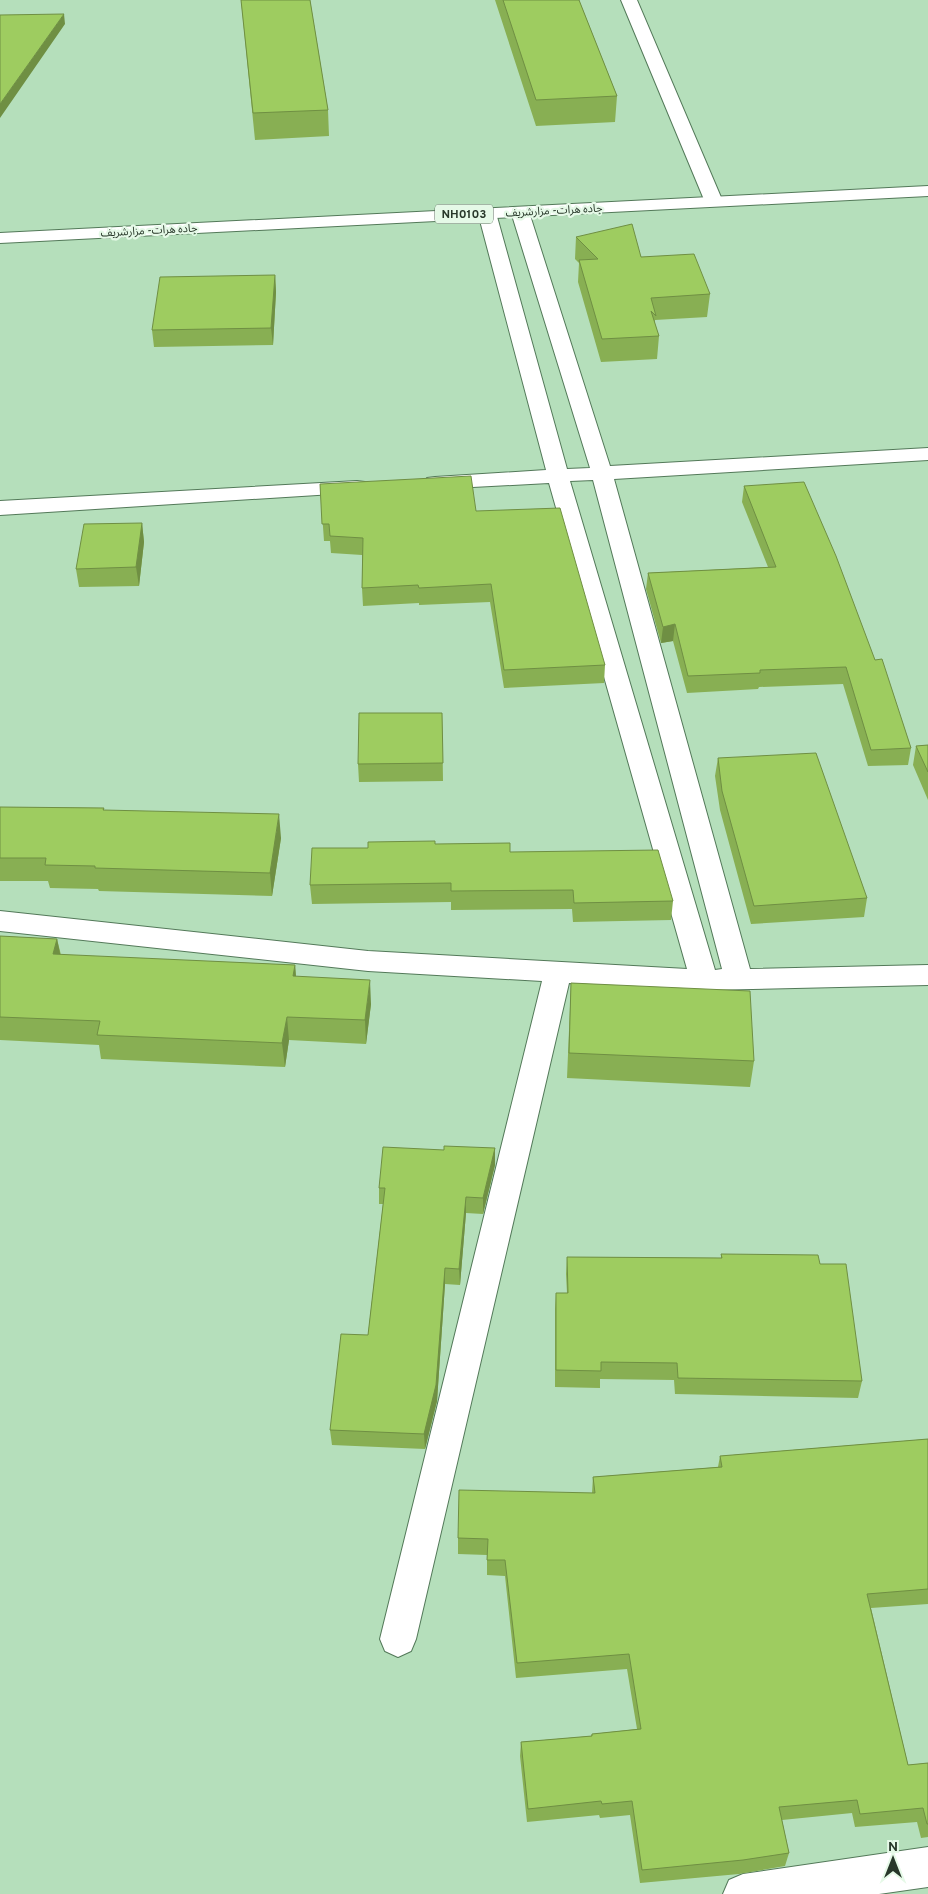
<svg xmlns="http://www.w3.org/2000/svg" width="928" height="1894" viewBox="0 0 928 1894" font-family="Overpass,'Noto Sans Arabic',sans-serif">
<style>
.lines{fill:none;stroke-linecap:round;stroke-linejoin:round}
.minor-casing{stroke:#537959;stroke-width:2}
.highway-casing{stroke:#537959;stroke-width:2}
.minor{fill:#fff;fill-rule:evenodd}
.highway{fill:#fff;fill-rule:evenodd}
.wall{fill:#88af53}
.shaded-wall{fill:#6f8f43}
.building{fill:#9ecc60;stroke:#6f8f43}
.labels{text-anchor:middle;stroke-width:4.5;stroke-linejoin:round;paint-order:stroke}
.far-street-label{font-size:11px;fill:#273729;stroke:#e5f9e7}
.shield{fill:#e5f9e7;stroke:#607162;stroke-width:1}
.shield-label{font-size:12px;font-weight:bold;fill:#273729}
</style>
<rect width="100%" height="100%" fill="#b5dfbb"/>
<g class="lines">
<defs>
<path id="minor" d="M621 0H637L723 202 720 206H708L705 202Z
M520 207 526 208 529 212 610 466 928 448V460L614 479 750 969 928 965V985L704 990 569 983 416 1639 411 1651 398 1657 385 1651 380 1639 542 981 368 971 0 931V911L368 951 687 969 549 483 435 489 427 488 424 483 427 478 435 477 546 470 478 213 481 209H493L496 213 567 469 590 468 511 212 514 208ZM593 480 722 969 715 970 570 481Z
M357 481 365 482 368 487 365 492 0 515V501Z
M928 1847V1887L879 1894H723L729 1880 743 1874Z"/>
<path id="highway" d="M928 186V196L0 243V233Z"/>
</defs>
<use href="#minor" class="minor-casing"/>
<use href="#highway" class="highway-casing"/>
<use href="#minor" class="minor"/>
<use href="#highway" class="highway"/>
</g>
<path class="wall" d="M241 0H310L328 110 329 136 255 140Z
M495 0H579L617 96 615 122 536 126Z
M576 237 641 257 710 294 707 317 655 320V325L659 336 657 359 601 362 578 282 579 263 575 259Z
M275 275 276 292 273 345 154 347 152 330Z
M320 484 476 511 605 665 604 683 504 688 490 602 419 605V603L363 606 362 588V555L331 553 330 541H324Z
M744 486 875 660 911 748 908 765 868 766 843 684 759 687 758 689 687 693 673 641 661 643 646 589 648 573 768 567 742 502Z
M142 523 144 542 139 586 79 587 76 569Z
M442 713 443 781 359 782 358 764Z
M928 745V800L913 765 916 746Z
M718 758 867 898 864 917 751 924 720 810 715 776Z
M0 807 104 808V810L281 838 272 896 99 891 98 889 50 888 48 881H0Z
M435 844 510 852 673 901 671 920 573 922 572 909 451 910V902L312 904 310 885 368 848Z
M0 936 57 939 61 955 295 965 296 977 371 1004 366 1044 289 1040 285 1067 101 1059 99 1045 0 1040Z
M571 983 754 1061 750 1087 567 1078Z
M495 1148V1165L483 1214 466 1213 460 1285 445 1284 437 1401 425 1449 332 1445 330 1430 368 1335 383 1204H379V1188L444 1150Z
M721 1254 820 1264 862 1381 858 1398 675 1394 674 1380 600 1379V1388L555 1387V1309L556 1293H567L566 1274 567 1257 721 1258Z
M928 1439V1604L871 1608 908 1765 928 1763V1837L921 1838 917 1822 855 1827 852 1813 782 1820 789 1853 785 1866 739 1874 640 1883 630 1815 600 1818 599 1815 527 1822 520 1756 521 1742 591 1736 592 1734 637 1729 627 1669 516 1678 505 1576 487 1575V1555L458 1554V1538L592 1493 593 1477 718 1467 720 1456Z"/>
<path class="shaded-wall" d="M64 14 65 24 0 118V104Z
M275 275 276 292 273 345 271 328Z
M142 523 144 542 139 586 136 567Z
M675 624 673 641 661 643 663 627Z
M279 814 281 838 272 896 270 873Z
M57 939 62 963 53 954Z
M295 965 297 989 293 976Z
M370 980 371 1004 366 1044 365 1020Z
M287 1017 289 1040 285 1067 282 1043Z
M495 1148V1165L483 1214V1198Z
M466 1197V1213L460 1285 459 1269Z
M445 1268V1284L437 1401 425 1449 424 1434Z"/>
<path class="building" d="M241 0H310L328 110 253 113Z
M503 0H579L617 96 536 100Z
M64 14 0 104V15Z
M632 224 641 257 694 254 710 294 651 298 656 316 651 311 659 336 602 339 579 260 598 259 576 237Z
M275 275 271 328 152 330 160 277Z
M471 476 476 511 560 508 605 665 504 670 491 584 419 588 418 585 362 588 363 538 330 536 329 524H322L320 484Z
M804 482 836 556 875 660 882 659 911 748 871 750 846 667 760 670V673L688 676 675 624 663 627 648 573 776 567 744 486Z
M142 523 136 567 76 569 84 524Z
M359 713H442L443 763 358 764Z
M928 745V772L916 746Z
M816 753 867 898 754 906 722 791 718 758Z
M0 807 104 808 103 810 279 814 270 873 95 868V866L45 865 46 858H0Z
M435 841V844L510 843V852L658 850 673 901 574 903 573 890 451 891V883L310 885 312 848H368V842Z
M0 936 57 939 53 954 295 965 293 976 370 980 365 1020 287 1017 282 1043 97 1035 100 1021 0 1017Z
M571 983 750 991 754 1061 569 1053Z
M444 1146 495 1148 483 1198 466 1197 459 1269 445 1268 436 1385 424 1434 330 1430 341 1334 368 1335 385 1188H379L383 1147 444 1150Z
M721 1254 818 1255 820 1264H846L862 1381 678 1378 677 1363 601 1362V1371L556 1370V1293H568L567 1257 722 1258Z
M928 1439V1589L867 1594 908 1765 928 1763V1824H927L923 1808 860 1814 857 1800 779 1807 789 1853 743 1860 642 1870 632 1801 602 1804 601 1801 528 1809 521 1742 592 1736V1734L641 1729 629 1654 517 1663 505 1560H487L488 1539 458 1538 459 1490 595 1493 593 1477 722 1467 720 1456Z"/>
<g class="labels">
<g class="far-street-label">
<text transform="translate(554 210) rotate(-3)" y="4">جاده هرات- مزارشریف</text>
<text transform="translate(149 230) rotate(-3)" y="4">جاده هرات- مزارشریف</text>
</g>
<rect class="shield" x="435" y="204.5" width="58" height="19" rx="4"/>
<g class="shield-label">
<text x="464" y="218">NH0103</text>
</g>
</g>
<g transform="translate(893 1859)" stroke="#e5f9e7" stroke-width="4" paint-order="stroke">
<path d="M0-4L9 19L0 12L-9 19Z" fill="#273729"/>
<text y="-8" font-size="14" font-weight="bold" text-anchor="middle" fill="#273729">N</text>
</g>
</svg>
